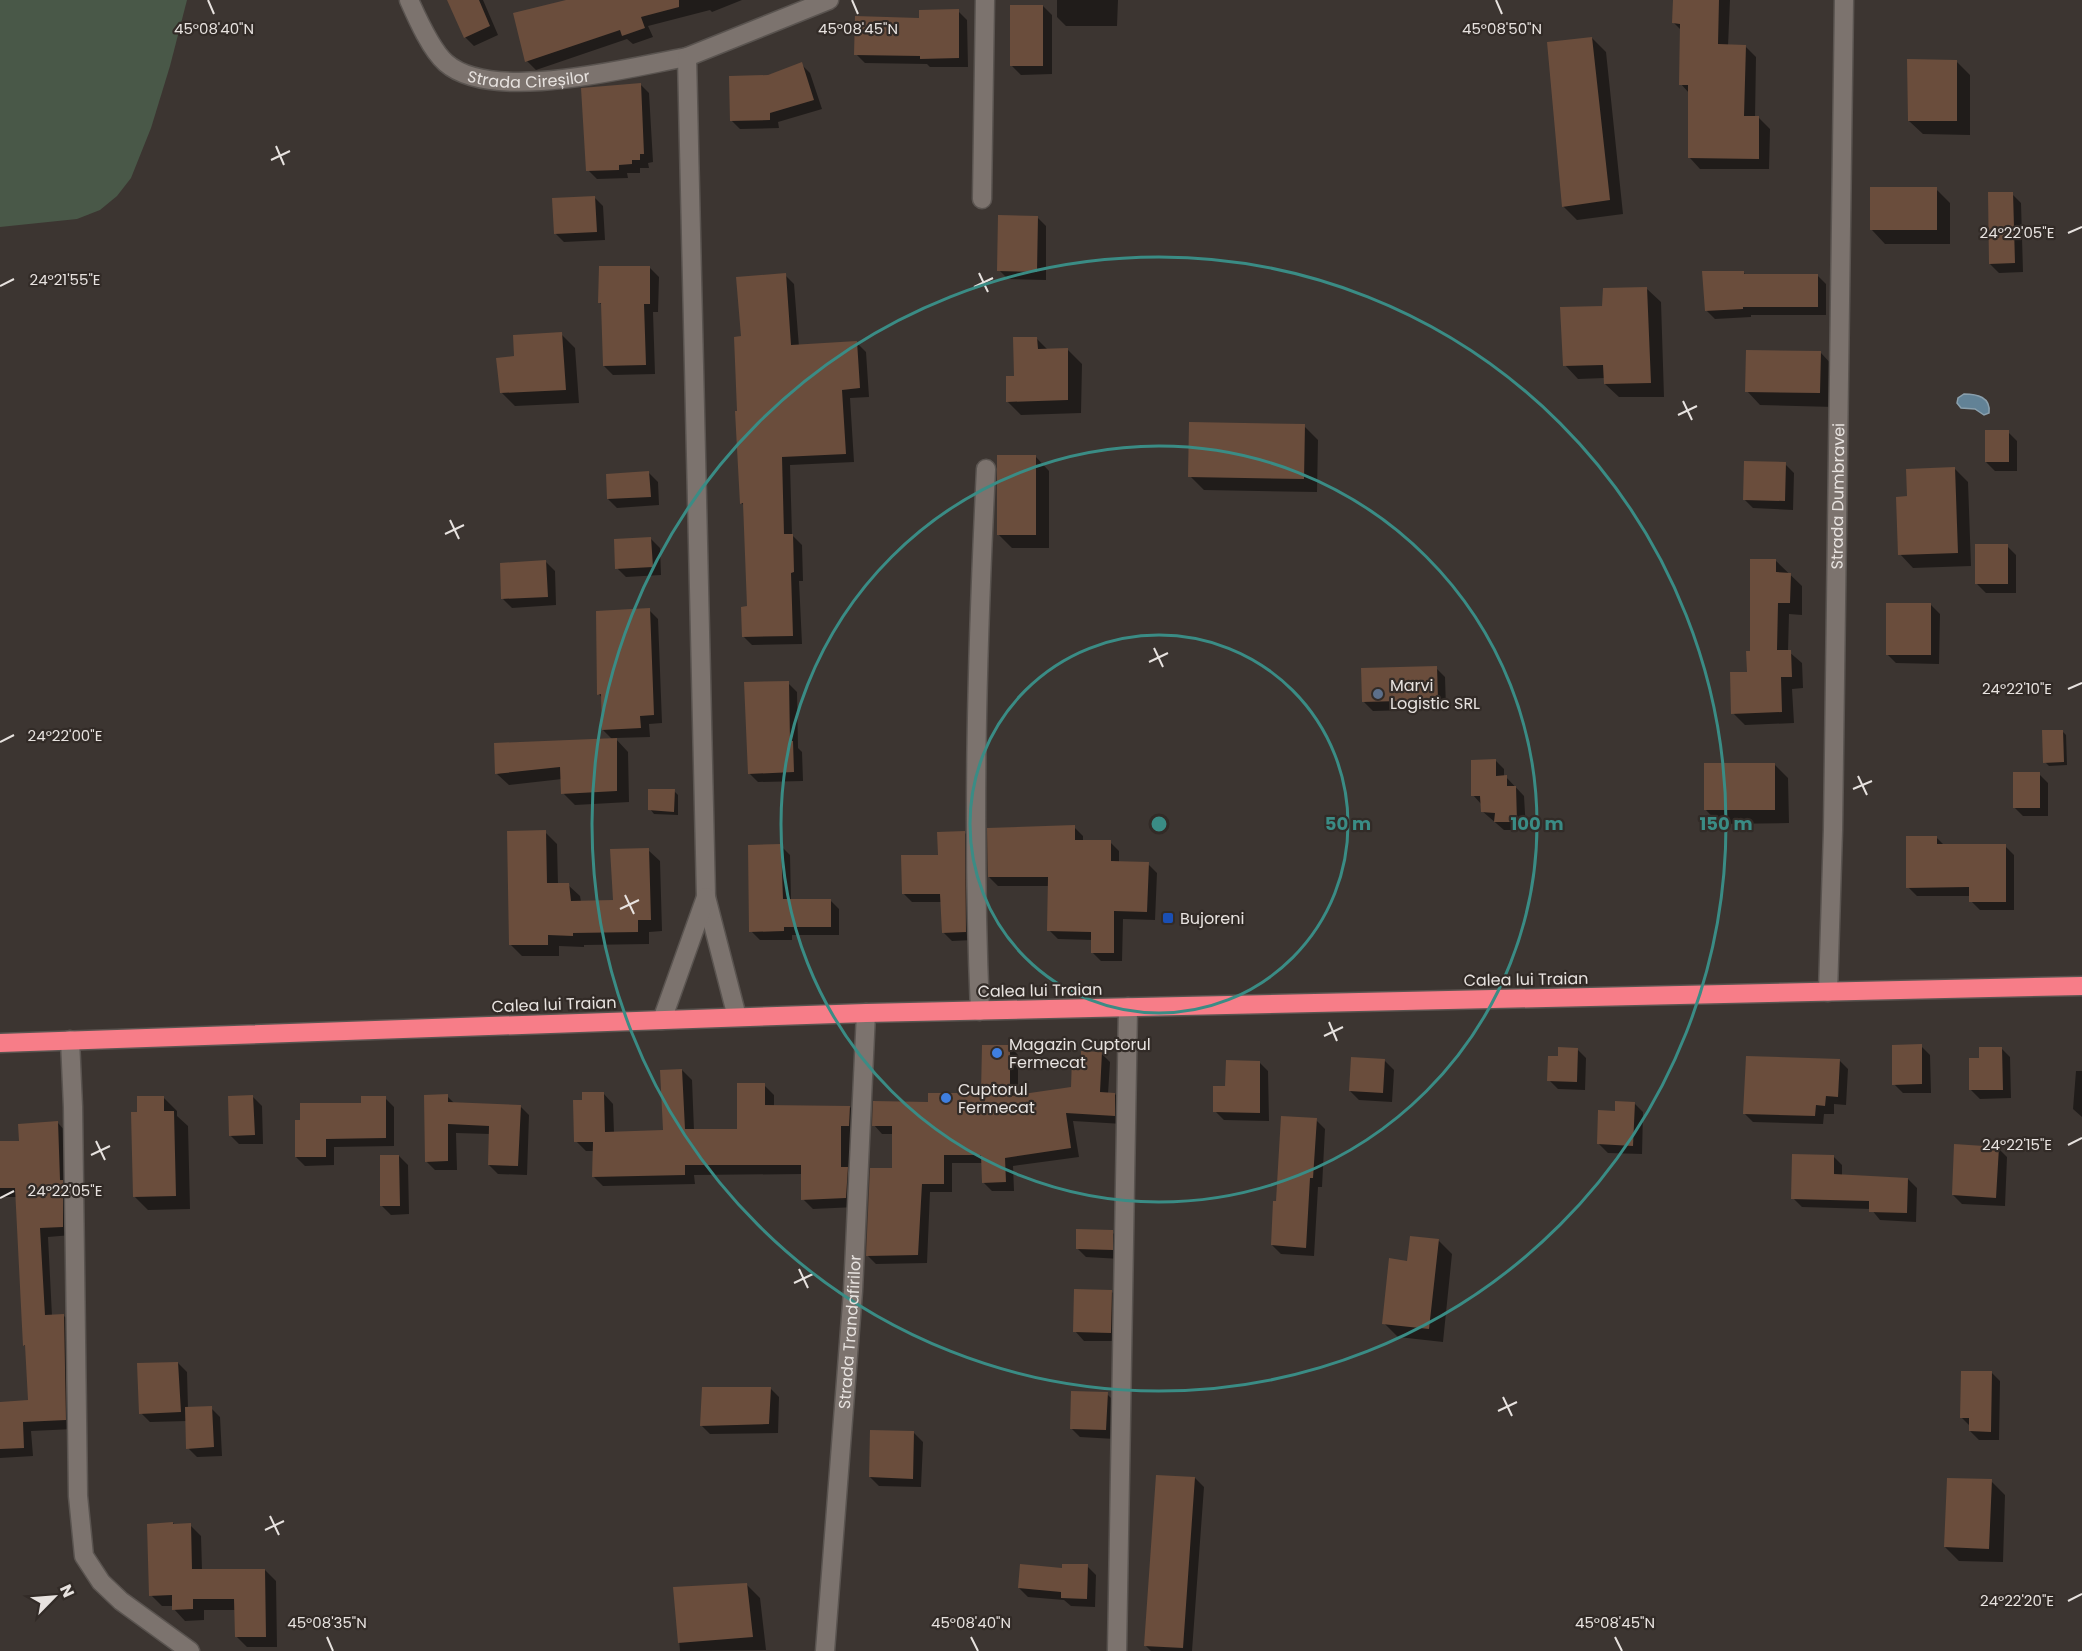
<svg xmlns="http://www.w3.org/2000/svg" width="2082" height="1651" viewBox="0 0 2082 1651" font-family="Poppins,sans-serif">
<style>
.green{fill:#495848}
.water{fill:#628296;stroke:#8a9fac;stroke-width:1.5}
.shadow{fill:#0007}
.building{fill:#6a4d3c}
.lines{fill:none;stroke-linecap:round;stroke-linejoin:round}
.street-casing{stroke:#5a5450;stroke-width:21}
.highway-casing{stroke:#5a5450;stroke-width:21}
.street{stroke:#7c736e;stroke-width:18}
.highway{stroke:#f77d88;stroke-width:18}
.ticks{fill:none;stroke:#e7e2df;stroke-width:2}
.ring{fill:none;stroke:#3a8c85;stroke-width:3}
.service-dot{fill:#5c6f8a;stroke:#322b27;stroke-width:2}
.transit-dot{fill:#1a4fb4;stroke:#322b27;stroke-width:2}
.shop-dot{fill:#3f7fe0;stroke:#322b27;stroke-width:2}
.labels{text-anchor:middle;stroke-width:4.5;stroke-linejoin:round;paint-order:stroke}
.street-label{font-size:16px;fill:#e7e2df;stroke:#322b27}
.poi-label{font-size:16px;fill:#e7e2df;stroke:#322b27;text-anchor:start}
.ticks-label{font-size:15px;text-anchor:middle;fill:#e7e2df;stroke:#322b27;stroke-width:4.5;stroke-linejoin:round;paint-order:stroke}
.centre{fill:#3a8c85;stroke:#322b27;stroke-width:3}
.ring-label{font-size:18px;text-anchor:middle;font-weight:bold;fill:#3a8c85;stroke:#322b27;stroke-width:4.5;stroke-linejoin:round;paint-order:stroke}
</style>
<rect width="100%" height="100%" fill="#3c3531"/>
<path class="green" d="M0 0H187L170 66 151 128 131 178 117 196 100 210 77 219 0 227Z"/>
<path class="water" d="M1964 394C1977 394 1991 397 1989 413L1984 415 1975 409 1961 408 1957 403 1958 398Z"/>
<path class="shadow" d="M448 0H483L498 35 474 46 465 37Z
M570 0H742L712 12 710 10 648 26 653 37 633 44 627 39 536 70 527 61Z
M1057 0H1118L1117 26H1066L1057 17Z
M1674 0H1730L1728 46H1745L1756 57 1755 118H1759L1770 129 1769 169H1700L1690 158 1689 93 1681 84 1682 31 1674 23Z
M1043 6 1052 15V74L1021 75 1012 66Z
M958 11 967 20 968 67H930L927 64 865 63 856 54 921 19Z
M1592 38 1606 52 1623 214 1577 220 1563 206Z
M1956 61 1970 75V135L1923 134 1909 121Z
M801 64 810 73 822 109 778 122 779 128 740 129 731 120 768 77Z
M640 84 649 93 653 162 648 163 649 168H640V173H627L628 178 597 179 588 170Z
M1936 189 1950 203V244H1885L1872 230Z
M2012 194 2021 203 2023 272 1999 273 1990 264Z
M594 197 603 206 605 240 564 242 555 233Z
M1037 217 1046 226V280L1008 279 999 270Z
M650 268 659 277 658 312H653L655 374 613 375 604 366 602 305 600 303Z
M1743 272 1746 275H1817L1826 284V315H1751V317L1715 319 1706 310Z
M785 275 794 284 799 347 857 343 866 352 869 397 850 398 854 462 790 465 792 535 802 545 803 581H799L802 644 752 645 743 636 749 608 745 506 741 503 742 338Z
M1647 289 1661 302 1664 397H1619L1605 384V378L1578 379 1565 365 1604 307Z
M561 334 575 348 579 403 515 406 501 392 516 357Z
M1037 339 1048 350H1068L1082 364 1081 413 1021 415 1007 401 1015 378Z
M1821 353 1834 367V407L1760 405 1747 391Z
M1304 426 1318 440 1317 492 1204 490 1190 476Z
M2008 432 2017 441V471H1995L1986 462Z
M1036 457 1049 471V548H1012L998 534Z
M1785 464 1794 473 1793 510 1753 508 1744 499Z
M1954 468 1968 482 1971 566 1913 568 1900 554 1909 497Z
M649 473 658 482 659 505 617 508 608 499Z
M651 539 660 548 661 575 626 577 617 568Z
M2007 546 2016 555V593H1986L1977 584Z
M1776 561 1802 586V615L1789 614 1788 651 1802 663 1803 688 1792 689 1794 723 1745 725 1733 713 1749 673 1751 653Z
M546 562 555 571 556 605 512 608 503 599Z
M1931 605 1940 614 1939 664 1896 663 1887 654Z
M649 610 658 619 662 723 649 724 650 737 615 738 628 752 629 802 575 805 563 793 562 779 509 785 497 774 613 740 603 730 602 698 599 694Z
M1436 668 1445 677 1446 709 1373 711 1364 702Z
M788 683 797 692 798 748 802 752 803 781 758 782 749 773Z
M2062 731 2066 735 2067 765 2049 766 2045 762Z
M1495 760 1504 769V777H1506L1524 796 1526 830H1504L1482 811V805L1473 795Z
M1774 764 1788 778 1789 823 1719 824 1706 810Z
M2039 774 2048 783V816H2023L2014 807Z
M674 791 678 795V815L654 814 650 809Z
M1074 827 1083 836V842H1110L1119 851V863L1148 864 1157 873 1155 920 1123 919 1122 961H1101L1092 952V940L1058 939 1049 930V886H998L989 877Z
M545 832 557 844 558 885H568L580 896 581 902H614L648 850 660 861 662 931 649 932V944L584 945V947L559 946V956H522L510 944Z
M964 832 973 841 974 940 952 941 943 932 942 902H912L903 893Z
M1936 837 1945 846H2005L2014 855V910H1980L1971 901V896H1917L1908 887Z
M781 846 790 855 791 900H830L839 909V935H792V940H760L751 931Z
M1010 1046 1018 1055V1096L1072 1088 1082 1060 1101 1053 1110 1062 1108 1094H1115L1123 1103V1124L1073 1121 1079 1157 1013 1166 1014 1191H992L983 1182V1163H952V1192H930L927 1263 876 1264 867 1255 893 1170V1134H882L874 1125 929 1104 983 1094Z
M1921 1046 1930 1055 1931 1093H1903L1894 1084Z
M2001 1048 2010 1057 2011 1098 1980 1099 1971 1090Z
M1577 1049 1586 1058 1585 1090 1558 1089 1549 1080 1560 1058Z
M1839 1060 1848 1069 1846 1105 1834 1104V1114H1824L1823 1124 1753 1122 1744 1113Z
M1385 1061 1394 1070 1392 1102 1359 1100 1350 1091Z
M1259 1062 1268 1071 1269 1121 1224 1120 1215 1111 1227 1087Z
M682 1070 692 1080 694 1131H739L764 1085 774 1095V1107H850L860 1117 859 1135H851V1173L856 1207 813 1209 803 1199V1174L694 1175 695 1184 603 1186 593 1176 594 1151H586L576 1141 584 1102 603 1093 613 1104 614 1133 664 1132Z
M2076 1071H2082V1117L2073 1109Z
M447 1096 455 1104 520 1106 529 1115 527 1175 498 1174 489 1165 490 1134 456 1133 457 1170H435L426 1161Z
M163 1097 177 1111V1116L188 1126 190 1209 148 1210 134 1196 139 1114Z
M253 1097 262 1106 263 1144H239L230 1135Z
M385 1098 394 1107V1146L334 1147V1165L305 1166 296 1157 363 1104Z
M1634 1103 1643 1112 1642 1154 1608 1153 1599 1144 1616 1112Z
M1316 1120 1325 1129 1322 1187H1318L1314 1256 1281 1254 1272 1245 1278 1203Z
M58 1123 66 1132 72 1235 48 1237 52 1316H64L73 1325 74 1429 31 1431 33 1456 0 1458V1403L29 1402 27 1348 24 1345 17 1197H0V1143L20 1142Z
M1998 1148 2007 1157 2005 1206 1962 1204 1953 1195Z
M399 1156 408 1165 409 1214 391 1215 382 1206Z
M1833 1156 1842 1165V1176L1908 1179 1917 1188 1916 1222 1880 1220 1871 1209 1802 1207 1793 1198Z
M1112 1232 1121 1241V1259L1086 1257 1077 1248Z
M1438 1240 1452 1254 1443 1342 1398 1337 1384 1323 1409 1262Z
M1111 1291 1120 1300V1341H1084L1075 1331Z
M178 1363 187 1372 188 1409 211 1408 220 1417 222 1456 197 1457 188 1448 187 1421 150 1422 141 1413Z
M1991 1372 2000 1381 1999 1440H1979L1970 1431V1426L1962 1418Z
M770 1388 779 1397 778 1433 710 1434 701 1425Z
M1107 1394 1116 1403 1115 1439 1080 1437 1071 1428Z
M914 1433 923 1442 921 1487 879 1486 870 1477Z
M1195 1478 1204 1487 1192 1651H1151L1145 1645Z
M1991 1481 2005 1495 2003 1562 1959 1561 1945 1547Z
M173 1523 175 1525H190L201 1536 202 1570H265L276 1581 277 1647H247L236 1636V1610H204V1620L185 1621 174 1609V1606H162L151 1595Z
M1087 1566 1096 1575 1095 1607 1071 1606 1064 1600 1028 1597 1019 1588 1063 1570Z
M746 1584 760 1598 766 1650 680 1651 675 1588Z"/>
<path class="building" d="M447 0H479L490 26 464 38Z
M566 0H679V7L641 17 645 28 622 36 620 30 525 62 513 13Z
M1673 0H1719L1718 44 1746 45 1744 116H1759V159L1688 158V85H1679L1680 24 1672 23Z
M1010 5H1043V66H1010Z
M959 9V58L920 59V56L854 55 855 16 919 18V10Z
M1592 37 1610 200 1562 207 1547 42Z
M1907 59 1957 60V121H1908Z
M802 62 814 100 770 113V120L730 121 729 76 768 75Z
M641 83 644 154H640V160H632V164L619 165V170L586 171 581 88Z
M1870 187H1937V230H1870Z
M1988 192H2013L2015 263 1989 264Z
M595 196 597 232 554 234 552 198Z
M998 215 1038 216 1037 272 997 271Z
M599 266H650V304H644L646 365 603 366 601 303H598Z
M1702 271H1744V274H1818V307H1743V309L1705 311Z
M786 273 791 345 857 341 860 388 842 390 846 454 782 457 784 534H793L794 572 791 573 793 636 742 637 741 607 747 606 743 503 740 504 735 411H737L734 337 741 336 736 277Z
M1647 287 1651 383 1604 384 1603 365 1563 366 1560 307 1602 306 1603 288Z
M562 332 566 390 500 393 496 358 514 356 513 335Z
M1013 337H1037L1038 349 1068 348V400L1006 402V376H1014Z
M1746 350 1821 351 1820 393 1745 392Z
M1189 422 1305 424 1304 479 1188 477Z
M1985 430H2009V462H1985Z
M997 455H1036V535H997Z
M1744 461 1786 462 1785 501 1743 500Z
M1955 467 1958 553 1898 555 1896 497 1907 496 1906 469Z
M649 471 651 497 607 499 606 474Z
M651 537 653 567 615 569 614 539Z
M1975 544H2008V584H1975Z
M1750 559H1776V572L1791 573 1790 603H1778L1777 650H1791L1792 677H1781L1782 712 1731 714 1730 672H1747L1746 651H1750Z
M546 560 548 597 501 599 500 563Z
M1886 603H1931V655H1886Z
M650 608 654 715 640 716 641 728 602 730 601 694 597 695 596 611Z
M1437 666 1438 700 1362 702 1361 668Z
M789 681 790 741H793L794 772 748 774 744 682Z
M2042 730H2063L2064 762 2043 763Z
M617 738V791L561 794 560 767 495 774 494 743Z
M1496 759V776L1507 775V786H1516L1517 822H1494L1495 813 1481 812 1480 796H1471V760Z
M1704 763H1775V810H1704Z
M2013 772H2040V808H2013Z
M648 789H675L674 812 648 810Z
M1075 825V840H1111V861L1149 862 1147 912 1114 911V953H1091V932L1047 931 1048 877H988L987 828Z
M546 830 547 883H569L571 901 613 900 610 849 649 848 651 920H638V932L573 933V936L548 935V945H509L507 831Z
M965 831 966 932 942 933 940 894H902L901 855H938L937 832Z
M1906 836H1937V844H2006V902H1969V887L1906 888Z
M781 844 783 899H831V927H784V931L749 932 748 845Z
M1922 1044V1084L1892 1085V1045Z
M982 1045H1010V1096L1071 1087 1072 1058H1081V1051L1102 1052 1100 1092 1115 1093V1116L1066 1113 1071 1148 1005 1158 1006 1182 982 1183 981 1155H944V1184H922L918 1255 866 1256 870 1168H892V1126H872L873 1101 928 1102V1093H981Z
M1558 1047 1578 1048 1577 1082 1547 1081 1548 1056H1558Z
M1979 1047H2002L2003 1090H1969V1058H1979Z
M1746 1056 1840 1059 1838 1097 1826 1096 1825 1106 1816 1105 1815 1116 1743 1114Z
M1351 1057 1385 1059 1383 1093 1349 1091Z
M1226 1060 1260 1061V1113L1213 1112V1086H1225Z
M682 1069 685 1129H737V1083H765V1105L850 1106 849 1126H841V1167H848L846 1198 801 1200V1165H685V1175L592 1177 593 1142H574L573 1100H582V1092H604L605 1132 663 1130 660 1070Z
M448 1094V1102L521 1105 518 1166 488 1165 489 1126 448 1124V1161L425 1162 424 1095Z
M253 1095 255 1135 229 1136 228 1096Z
M137 1096H164V1111H174L176 1196 133 1197 131 1112H137Z
M361 1096H386V1138L326 1139V1157H295V1120H300V1103H361Z
M1615 1101 1635 1102 1633 1146 1597 1144 1598 1110 1615 1111Z
M1281 1116 1317 1118 1313 1178H1310L1306 1248 1271 1245 1273 1201H1276Z
M58 1121 60 1180H63V1227L40 1228 45 1315 64 1314 66 1420 23 1422 24 1448 0 1449V1402L28 1400 25 1345 23 1346 15 1188H0V1141H19L18 1124Z
M1954 1144 1999 1147 1996 1198 1952 1195Z
M1792 1154 1834 1155V1174L1908 1178 1907 1213 1869 1212V1201L1791 1199Z
M380 1155H399L400 1206H380Z
M1076 1229 1113 1230V1250L1076 1249Z
M1410 1236 1439 1239 1429 1329 1382 1324 1389 1258 1407 1261Z
M1074 1289 1112 1290 1111 1333 1073 1332Z
M178 1362 181 1412 139 1414 137 1363Z
M1961 1371H1992L1991 1432 1969 1431V1418H1960Z
M702 1387H771L769 1424 700 1426Z
M1071 1391 1108 1392 1106 1430 1070 1429Z
M212 1406 214 1447 186 1449 185 1407Z
M870 1430 914 1431 913 1479 869 1477Z
M1156 1475 1195 1477 1183 1648 1144 1646Z
M1947 1478 1992 1479 1989 1549 1944 1547Z
M173 1522V1524L191 1523 192 1569H265L266 1637H235L234 1599H193V1609L172 1610V1595L149 1596 147 1524Z
M1020 1564 1062 1568V1564H1088L1087 1599 1061 1598V1592L1018 1588Z
M747 1583 753 1637 678 1643 673 1587Z"/>
<g class="lines">
<defs>
<g id="street">
<path id="s1" d="M409 0C417 18 431 50 446 63 493 104 630 67 687 57"/>
<path d="M982 199 985 0"/>
<path id="s2" d="M1828 992 1833 830 1844 0"/>
<path d="M980 1011C972 830 977 650 986 469"/>
<path d="M737 1017 706 897 687 57 829 0"/>
<path d="M662 1020 706 897"/>
<path d="M70 1040 73 1107 78 1496 84 1556 101 1582 121 1601 190 1651"/>
<path id="s3" d="M825 1651 853 1291 866 1013"/>
<path d="M1117 1651 1128 1007"/>
</g>
<path id="highway" d="M0 1043 866 1013 2082 986"/>
</defs>
<use href="#street" class="street-casing"/>
<use href="#highway" class="highway-casing"/>
<use href="#street" class="street"/>
<use href="#highway" class="highway"/>
</g>
<path class="ticks" d="M208 0 214 14M852 0 858 14M1496 0 1502 14M276 146 284 165M271 160 290 151M2068 233 2082 227M979 273 988 292M0 286 14 279M974 287 993 278M1683 401 1692 420M1678 415 1697 406M450 520 459 539M445 534 464 525M1154 648 1163 667M1149 662 1168 653M2068 689 2082 683M0 742 14 735M1858 776 1867 795M1853 789 1872 781M625 895 634 914M620 909 639 900M1329 1022 1337 1041M1324 1036 1343 1027M96 1141 105 1160M2068 1145 2082 1138M91 1155 110 1146M0 1198 14 1191M799 1269 808 1288M794 1283 813 1274M1503 1397 1512 1416M1498 1411 1517 1402M270 1516 279 1535M265 1530 284 1521M2068 1601 2082 1594M327 1637 333 1651M971 1637 978 1651M1615 1637 1622 1651"/>
<g class="ring">
<circle cx="1159" cy="824" r="189"/>
<circle cx="1159" cy="824" r="378"/>
<circle cx="1159" cy="824" r="567"/>
</g>
<circle class="service-dot" cx="1378" cy="694" r="6"/>
<rect class="transit-dot" x="1162" y="912" width="12" height="12" rx="3"/>
<g class="shop-dot">
<circle cx="997" cy="1053" r="6"/>
<circle cx="946" cy="1098" r="6"/>
</g>
<g class="labels">
<g class="street-label">
<text dy="6" stroke="none"><textPath href="#s1" startOffset="160">Strada Cireșilor</textPath></text>
<text dy="6" stroke="none"><textPath href="#s2" startOffset="496">Strada Dumbravei</textPath></text>
<text transform="translate(1526 979) rotate(-1)" y="6">Calea lui Traian</text>
<text transform="translate(1040 990) rotate(-1)" y="6">Calea lui Traian</text>
<text transform="translate(554 1004) rotate(-2)" y="6">Calea lui Traian</text>
<text dy="6" stroke="none"><textPath href="#s3" startOffset="320">Strada Trandafirilor</textPath></text>
</g>
<g class="poi-label">
<text x="1390" y="691">Marvi<tspan x="1390" dy="18">Logistic SRL</tspan></text>
<text x="1180" y="924">Bujoreni</text>
<text x="1009" y="1050">Magazin Cuptorul<tspan x="1009" dy="18">Fermecat</tspan></text>
<text x="958" y="1095">Cuptorul<tspan x="958" dy="18">Fermecat</tspan></text>
</g>
</g>
<g class="ticks-label">
<text x="214" y="34">45°08'40"N</text>
<text x="858" y="34">45°08'45"N</text>
<text x="1502" y="34">45°08'50"N</text>
<text x="2017" y="238">24°22'05"E</text>
<text x="65" y="285">24°21'55"E</text>
<text x="2017" y="694">24°22'10"E</text>
<text x="65" y="741">24°22'00"E</text>
<text x="2017" y="1150">24°22'15"E</text>
<text x="65" y="1196">24°22'05"E</text>
<text x="2017" y="1606">24°22'20"E</text>
<text x="327" y="1628">45°08'35"N</text>
<text x="971" y="1628">45°08'40"N</text>
<text x="1615" y="1628">45°08'45"N</text>
</g>
<circle cx="1159" cy="824" r="9" class="centre"/>
<g class="ring-label">
<text x="1348" y="830">50 m</text>
<text x="1537" y="830">100 m</text>
<text x="1726" y="830">150 m</text>
</g>
<g transform="translate(54 1597) rotate(65)" stroke="#322b27" stroke-width="4.5" paint-order="stroke">
<path d="M0-4.5L10 22L0 15L-10 22Z" fill="#e7e2df"/>
<text y="-9" font-size="16" font-weight="bold" text-anchor="middle" fill="#e7e2df">N</text>
</g>
</svg>
